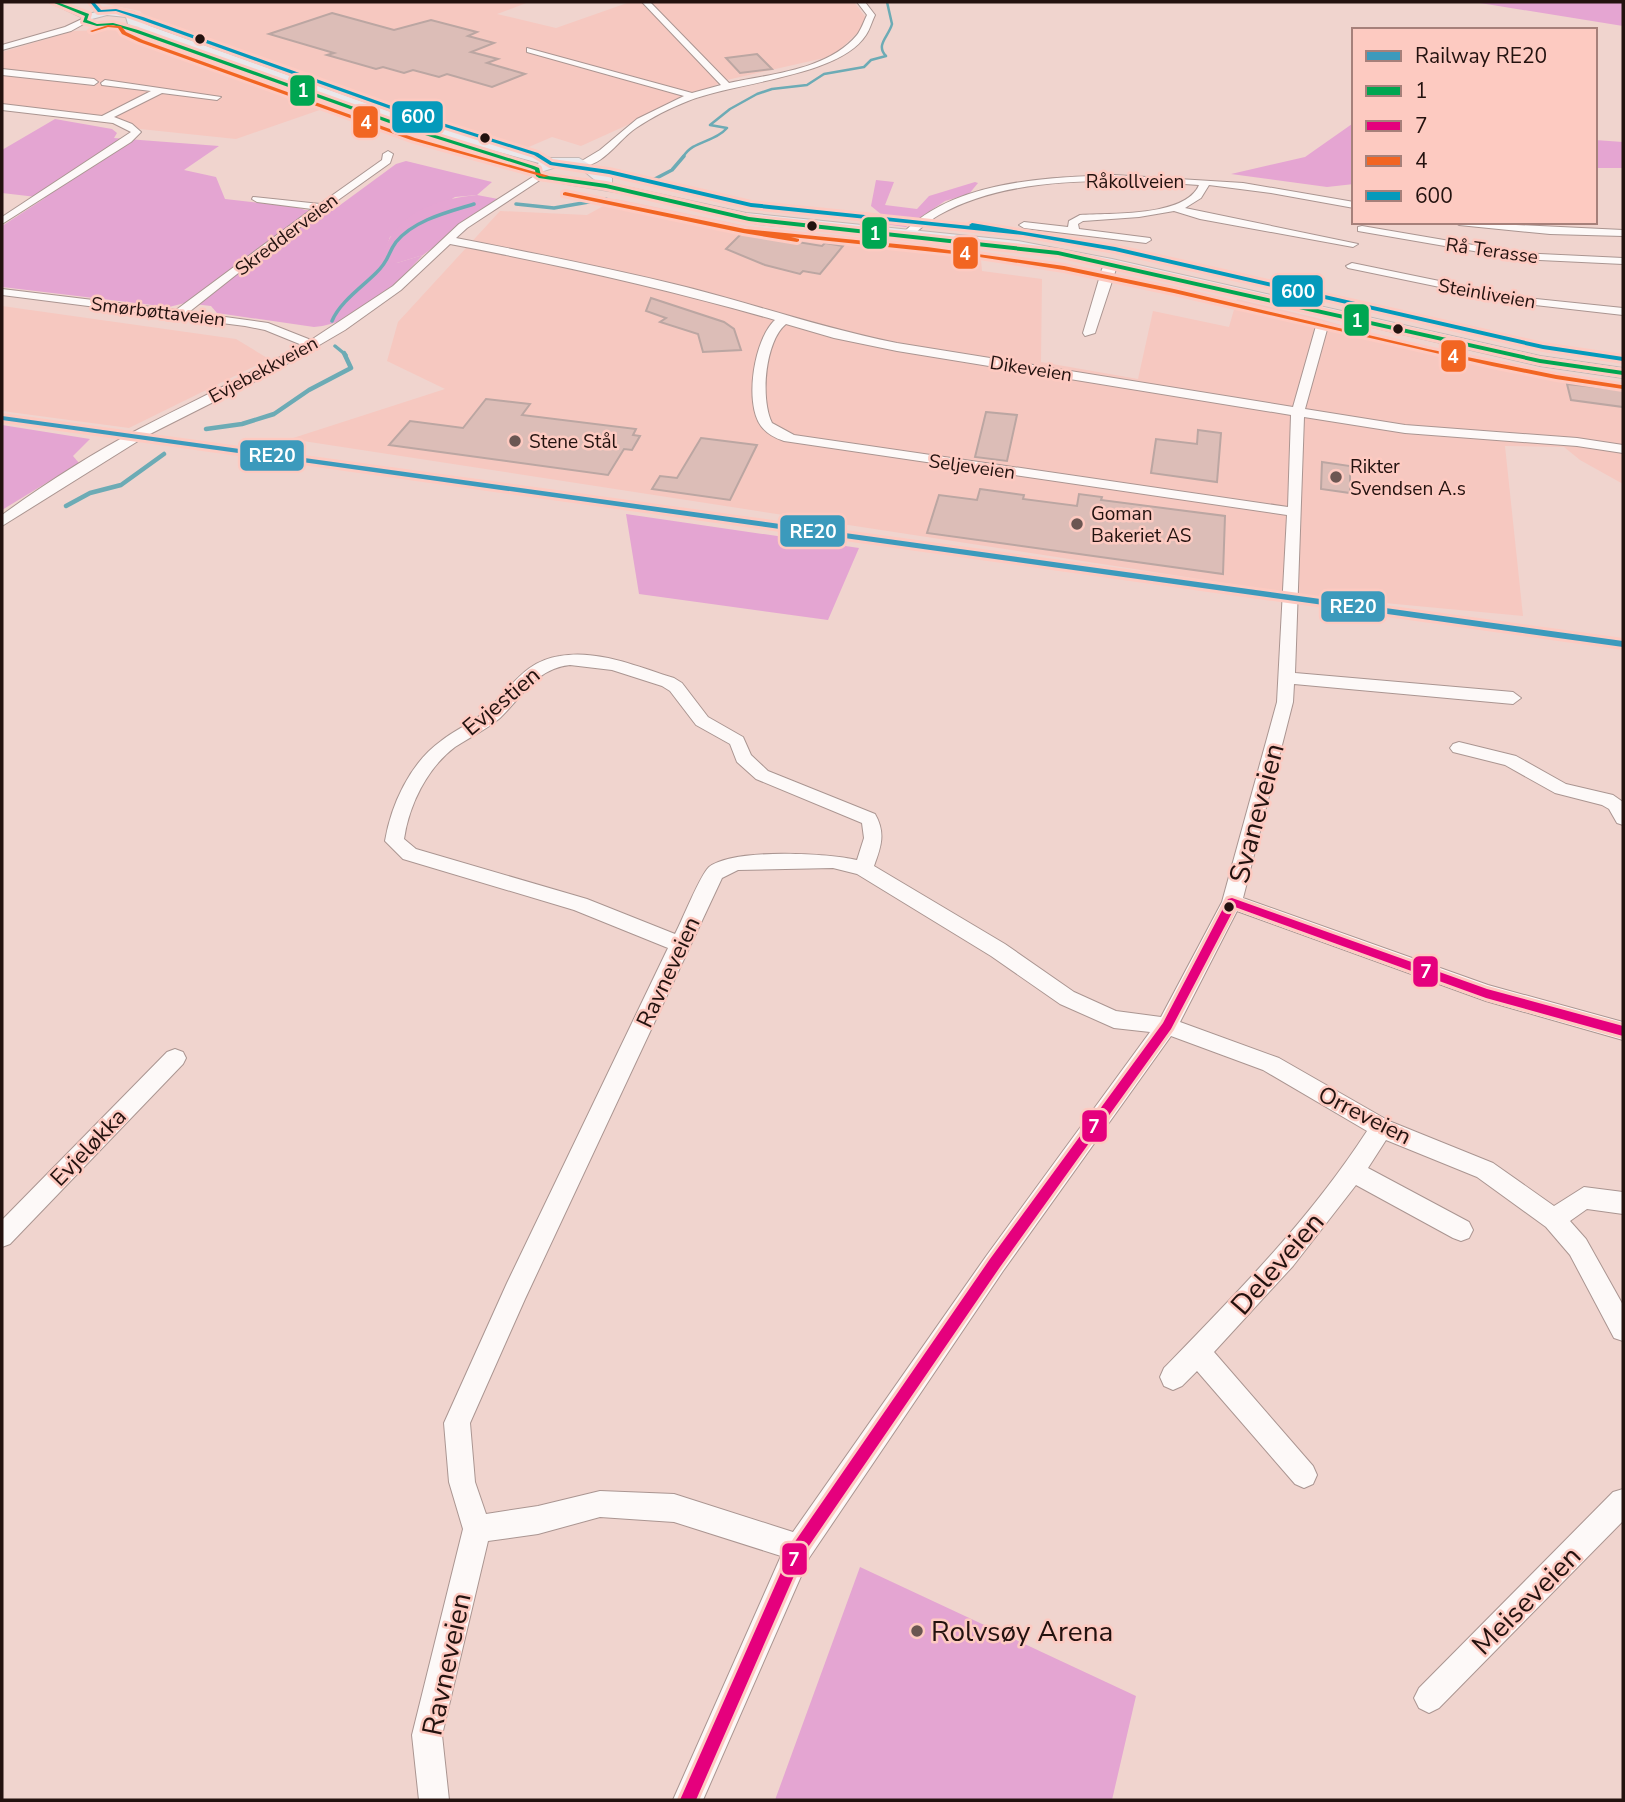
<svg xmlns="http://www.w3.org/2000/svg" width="1625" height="1802" viewBox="0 0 1625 1802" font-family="'Nunito Sans',sans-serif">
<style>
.built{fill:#f6c8c0}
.green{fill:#e4a5d2}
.forest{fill:#e5a5d2}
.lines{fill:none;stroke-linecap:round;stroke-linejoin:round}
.stream-far2{stroke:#6cabb5;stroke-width:2.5}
.stream-far1{stroke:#6cabb5;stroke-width:3.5}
.stream{stroke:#6cabb5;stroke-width:4.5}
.building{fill:#dcbdb7;stroke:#bba6a2;stroke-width:2}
.minor-casing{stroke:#aa9591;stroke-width:2}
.major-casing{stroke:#c5b8b5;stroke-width:2}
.minor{fill:#fdf9f8;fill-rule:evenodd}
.major{fill:#eae8eb;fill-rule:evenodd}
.bus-1-casing{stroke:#fdcac1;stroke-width:6}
.bus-2-casing{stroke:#fdcac1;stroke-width:6}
.bus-3-casing{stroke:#fdcac1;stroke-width:6}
.bus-4-casing{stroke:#fdcac1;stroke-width:6}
.bus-1{fill:#00a651;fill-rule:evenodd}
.bus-2{fill:#e5007d;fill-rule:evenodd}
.bus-3{fill:#f26522;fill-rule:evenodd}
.bus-4{fill:#049abb;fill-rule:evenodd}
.rail-1-casing{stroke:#fdcac1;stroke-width:6}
.rail-1{fill:#3c9abc;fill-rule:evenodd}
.bus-dot{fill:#23120f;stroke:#fdcac1;stroke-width:2.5}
.poi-dot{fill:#6b5652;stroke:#fdcac1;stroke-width:2.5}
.labels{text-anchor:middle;stroke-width:5;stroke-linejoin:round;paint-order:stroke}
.far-street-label{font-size:19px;fill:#23120f;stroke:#fdcac1}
.far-poi-label{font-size:19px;fill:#23120f;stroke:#fdcac1;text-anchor:start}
.street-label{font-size:23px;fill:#23120f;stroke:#fdcac1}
.near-street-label{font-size:28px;fill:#23120f;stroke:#fdcac1}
.near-poi-label{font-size:28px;fill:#23120f;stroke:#fdcac1;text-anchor:start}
.line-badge{stroke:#fdcac1;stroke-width:2.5}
.badge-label{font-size:19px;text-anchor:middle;font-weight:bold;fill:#fff}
</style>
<rect width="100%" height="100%" fill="#f0d4ce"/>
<path class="built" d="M95 2H529L497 14 556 28 630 2H854L869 22 833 56 727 80 581 146 552 137 524 149 363 95 236 139 140 129 2 104V52L74 31 100 30 147 19 140 11Z
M616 199 747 226 838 237 980 249 982 271 1042 279 1041 362 1138 379 1153 311 1229 327 1237 299 1317 318 1385 338 1562 381 1623 387V484L1580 460 1564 447 1505 446 1523 616 1310 596 290 439 445 389 387 361 398 322 500 211 587 215Z
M2 306 236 339 269 359 129 428 2 411Z"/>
<path class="green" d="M55 119 112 129 117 133 114 138 219 146 184 170 216 177 225 199 296 207 305 210 332 211 396 164 406 161 492 182 477 195 455 197 390 237 385 250 397 263 423 255C393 287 360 323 314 327L217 313 211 306 185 303 169 307 2 287V226L45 198 2 193V150Z
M2 425 90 439 73 456 79 463 2 510Z
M626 514 859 548 828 620 639 594Z
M860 1567 1136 1696 1112 1800H775Z"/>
<path class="forest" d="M1474 2H1622L1623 26Z
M1352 124 1354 184 1327 187 1231 174 1305 157Z
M1595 140 1623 142V168H1595Z
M876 180 894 182 885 205 917 209 929 196 975 182 978 183 969 194 945 201 906 227 877 223 882 215 871 206Z
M477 195 498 199 423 255 397 263 378 262C383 255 385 245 390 238 408 208 445 198 477 195Z"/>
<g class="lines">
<path class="stream-far2" d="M683 157C693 140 714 143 727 128L710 125 730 109 757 94 772 89 807 85 824 74 864 67 871 60 886 56C875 45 889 36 892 24L887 2"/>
<path class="stream-far1" d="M649 182 672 170 684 156
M516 204 554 208 606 199
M332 321C340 302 362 287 376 273 390 260 387 254 396 242 414 220 448 212 474 204
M335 346 346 355"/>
<path class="stream" d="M206 429 242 424 274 414 309 390 351 368 344 353
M66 506 90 493 121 485 164 454"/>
</g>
<path class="building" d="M332 13 394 30 431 20 477 32 468 36 494 43 471 52 498 59 487 63 525 74 492 87 447 74 439 77 413 70 404 73 383 67 376 69 327 55 334 53 269 34Z
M757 54 772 69 740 73 726 58Z
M742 233 822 246 825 243 843 246 820 274 803 271 800 274 765 265 726 249Z
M651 298 724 322 734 329 741 350 703 352 698 334 660 322 666 318 646 311Z
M1567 384 1623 390V407L1571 400Z
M486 399 530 404 522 415 636 429 633 435 640 436 632 450 624 449 608 475 389 445 410 421 463 428Z
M986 412 1017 415 1007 461 975 457Z
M1198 430 1221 433 1217 482 1151 473 1156 439 1197 444Z
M701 438 757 445 730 500 652 489 660 476 677 478Z
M1322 462 1350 466V493L1321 489Z
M980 489 1024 495 1023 499 1077 506 1079 494 1102 497 1101 500 1225 516 1223 574 927 533 939 495 977 500Z"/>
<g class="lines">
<defs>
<path id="minor" d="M642 2H650L729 83C770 74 828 70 857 35 861 30 864 21 867 15L857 2H865L875 15C872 21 870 29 866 35 839 77 734 82 688 101 670 108 652 117 636 128 619 139 602 168 580 166V162L600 150 637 119 684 96 527 52V48L692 93 721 85Z
M82 19 89 21 71 31 2 50V45L65 27Z
M2 69 94 79 98 82 94 85 2 75Z
M105 80 221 97 217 100 162 93 114 117 132 124 141 132 131 142 2 224V217L131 132 113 123 2 110V104L102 116 151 91 102 85 101 83Z
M388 151 393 154 390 163 261 255 189 312 268 323 311 340 393 286 459 224 539 173 543 174V178L467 228 456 238C533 253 610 268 686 287 757 305 825 329 897 343L1293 407 1316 326 1322 322 1328 326 1305 409 1405 425 1577 438 1623 445V453L1577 446 1405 433 1304 417 1295 673 1513 692 1521 698 1513 704 1294 684 1293 702 1243 898 1488 985 1623 1022V1040L1486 1001 1237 911 1180 1022 1279 1058 1389 1121 1493 1163 1554 1206 1584 1187 1623 1192V1214L1587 1209 1570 1221 1586 1239 1623 1305V1341L1614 1338 1570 1255 1546 1227 1477 1177 1386 1140 1368 1168 1469 1222 1473 1230 1469 1238 1461 1241 1453 1238 1356 1185 1293 1266 1214 1352 1313 1466 1317 1475 1313 1484 1304 1488 1295 1484 1197 1371 1182 1386 1173 1390 1164 1386 1160 1377 1164 1368C1237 1293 1310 1219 1367 1131L1263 1070 1171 1036 1003 1271 809 1558 703 1800H673L781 1556 674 1522 600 1517 538 1534 488 1541 442 1735 449 1800H419L412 1735 463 1529 449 1482 444 1423 507 1283 668 948 574 910 403 859 385 841C391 805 410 763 441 741 456 729 475 722 489 708 513 686 525 661 560 656 597 649 639 667 674 678L682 683 708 717 743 737 751 755 768 771 875 814C886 833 881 847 874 866L1005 944 1074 992 1116 1011 1161 1017 1222 902 1277 702 1287 515 784 441C775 438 767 434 761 426 744 403 754 339 775 320 668 289 560 265 450 244L401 290 345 330 273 372 146 436 2 526V515C45 484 91 454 139 429 193 401 249 375 302 345L265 330 245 326 2 295V289L176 310 312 209 257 202 252 199 253 197 320 204 382 160 383 154ZM786 324 834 338 897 351 1291 415 1288 507 794 435 772 423C760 399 765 341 786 324ZM570 665 612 670 662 686 670 691 696 725 730 744 737 762 756 779 862 823 864 838 857 860C827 853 734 848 709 867 700 875 682 921 675 934L587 899 416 849 404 839C409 805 427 768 455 747 470 737 486 730 500 718 523 696 535 669 570 665ZM833 868 857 874 991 956 1060 1004 1114 1028 1150 1032 987 1255 793 1532 674 1494 600 1491 538 1506 486 1514 475 1482 470 1423 525 1299 722 878 738 870Z
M1114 175 1243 183 1354 202V208L1271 193 1209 185 1201 198 1185 208 1358 244 1353 247 1200 219 1174 211 1139 217 1083 221 1078 224 1079 229 1150 238 1151 240 1146 243 1024 228 1019 225 1024 222 1068 227 1069 221 1080 215C1110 213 1186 217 1199 185 1118 179 1011 174 939 215 928 221 918 231 909 238L900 236C952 180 1043 178 1114 175Z
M1454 222 1623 230V236L1550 234 1459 225Z
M1362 226 1520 253 1623 258V264L1520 259 1358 231V227Z
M1108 261 1118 263 1095 333 1085 336 1083 333 1102 269Z
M1352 263 1517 297 1623 308V315L1517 303 1348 268 1346 266Z
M1459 742 1516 756 1566 784 1613 795 1623 802V825L1617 823 1609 809 1602 805 1555 793 1505 765 1453 752 1450 748 1453 744Z
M175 1049 183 1052 186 1058 183 1064 10 1244 2 1247V1220L167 1052Z
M1623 1489V1521L1439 1708 1429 1713 1419 1708 1414 1698 1419 1688 1613 1492Z"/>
<path id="major" d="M49 2H62L89 14 107 9 134 12 137 20 150 26 422 123 550 158H579L612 178V184L746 213 1018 241 1112 259 1540 356 1623 368V378L1540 366 1112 267 1018 249 758 224 639 196 567 184 562 183V177L597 181C589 177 582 166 573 165 558 163 547 173 534 172L532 169 539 163 414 129 142 30 128 24 126 17 107 15 88 20Z"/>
</defs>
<use href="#minor" class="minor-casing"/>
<use href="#major" class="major-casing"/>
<use href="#minor" class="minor"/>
<use href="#major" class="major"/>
<defs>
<path id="bus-1" d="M52 2H57L89 14 87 20 97 24 113 23 138 30 410 127 534 166 539 168 541 175 606 184 749 217 1058 251 1540 359 1623 371V375L1540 363 1058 255 749 221 606 188 539 178 536 176 535 170 530 168 406 129 134 32 113 25 97 26 83 22 85 16Z"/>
<path id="bus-2" d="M1232 898 1487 989 1623 1026V1036L1486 998 1235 907 1171 1029 1000 1267 804 1553 696 1800H680L794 1543 990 1259 1163 1023 1228 899Z"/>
<path id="bus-3" d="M108 25 121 26 126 32 143 40 415 138 549 176 544 177 411 140 139 42 122 34 118 28 108 27 92 32 90 31Z
M565 192 745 229 927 247 1064 266 1174 289 1428 349 1556 375 1621 385H1623V389L1556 379 1492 366 1174 293 1064 270 973 256 791 237 799 239V241L797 242 743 233 563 195V193Z"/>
<path id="bus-4" d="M90 2H94L101 10 116 9 143 17 414 114 538 153 552 162 609 170 751 203 970 226 969 225 972 223 1115 247 1543 345 1623 357V361L1543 349 1115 251 1023 235 751 207 609 174 550 165 534 155 410 116 139 19 116 11 98 12Z"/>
</defs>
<use href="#bus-1" class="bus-1-casing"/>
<use href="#bus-2" class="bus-2-casing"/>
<use href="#bus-3" class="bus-3-casing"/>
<use href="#bus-4" class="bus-4-casing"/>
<use href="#bus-1" class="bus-1"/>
<use href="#bus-2" class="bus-2"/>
<use href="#bus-3" class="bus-3"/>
<use href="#bus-4" class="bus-4"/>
<defs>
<path id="rail-1" d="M2 416 1623 641V647L2 420Z"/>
</defs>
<use href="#rail-1" class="rail-1-casing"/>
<use href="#rail-1" class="rail-1"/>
</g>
<g class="bus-dot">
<circle cx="200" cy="39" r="6"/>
<circle cx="485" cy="138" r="6"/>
<circle cx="812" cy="226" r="6"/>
<circle cx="1398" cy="329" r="6"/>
<circle cx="1229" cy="907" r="6"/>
</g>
<g class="poi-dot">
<circle cx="515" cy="441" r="7"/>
<circle cx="1336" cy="477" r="7"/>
<circle cx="1077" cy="524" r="7"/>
<circle cx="917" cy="1631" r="7"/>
</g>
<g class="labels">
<g class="far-street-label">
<text x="1135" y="188">Råkollveien</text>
<text transform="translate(286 234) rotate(-37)" y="7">Skredderveien</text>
<text transform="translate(1492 250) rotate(8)" y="7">Rå Terasse</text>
<text transform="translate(1487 293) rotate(10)" y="7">Steinliveien</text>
<text transform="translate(158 311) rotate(7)" y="7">Smørbøttaveien</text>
<text transform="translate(1031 368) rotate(9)" y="7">Dikeveien</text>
<text transform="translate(263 369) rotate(-28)" y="7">Evjebekkveien</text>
<text transform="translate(972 466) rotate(8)" y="7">Seljeveien</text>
</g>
<g class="far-poi-label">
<text x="529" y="448">Stene Stål</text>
<text x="1350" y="473">Rikter<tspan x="1350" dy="22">Svendsen A.s</tspan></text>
<text x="1091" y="520">Goman<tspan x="1091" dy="22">Bakeriet AS</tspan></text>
</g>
<g class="street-label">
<text transform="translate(501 701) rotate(-40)" y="8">Evjestien</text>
<text transform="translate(668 972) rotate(-65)" y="8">Ravneveien</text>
<text transform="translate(1365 1115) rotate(27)" y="8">Orreveien</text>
<text transform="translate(88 1147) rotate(-46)" y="8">Evjeløkka</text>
</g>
<g class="near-street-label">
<text transform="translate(1256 813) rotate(-75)" y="10">Svaneveien</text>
<text transform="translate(1277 1263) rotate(-49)" y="10">Deleveien</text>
<text transform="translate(1526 1600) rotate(-45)" y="10">Meiseveien</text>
<text transform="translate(446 1664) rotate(-78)" y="10">Ravneveien</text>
</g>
<g class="near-poi-label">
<text x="931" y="1641">Rolvsøy Arena</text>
</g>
</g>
<g class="line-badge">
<rect x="289" y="74" width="27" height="33" rx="7" fill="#00a651"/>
<rect x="391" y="100" width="53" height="34" rx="7" fill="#049abb"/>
<rect x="352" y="105" width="27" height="34" rx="7" fill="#f26522"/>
<rect x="861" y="216" width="27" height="34" rx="7" fill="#00a651"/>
<rect x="952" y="236" width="27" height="34" rx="7" fill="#f26522"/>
<rect x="1271" y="274" width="53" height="34" rx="7" fill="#049abb"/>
<rect x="1343" y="303" width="27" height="34" rx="7" fill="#00a651"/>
<rect x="1440" y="339" width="27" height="34" rx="7" fill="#f26522"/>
<rect x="239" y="439" width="66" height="33" rx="7" fill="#3c9abc"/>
<rect x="779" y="514" width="67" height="34" rx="7" fill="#3c9abc"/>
<rect x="1320" y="590" width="66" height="33" rx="7" fill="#3c9abc"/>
<rect x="1412" y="955" width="27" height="33" rx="7" fill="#e5007d"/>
<rect x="1081" y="1109" width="27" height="34" rx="7" fill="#e5007d"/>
<rect x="781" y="1542" width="27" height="34" rx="7" fill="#e5007d"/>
</g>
<g class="badge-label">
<text x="303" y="97">1</text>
<text x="418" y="123">600</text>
<text x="366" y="129">4</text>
<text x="875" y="240">1</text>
<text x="965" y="260">4</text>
<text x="1298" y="298">600</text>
<text x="1357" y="327">1</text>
<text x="1453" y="363">4</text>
<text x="272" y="462">RE20</text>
<text x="813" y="538">RE20</text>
<text x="1353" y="613">RE20</text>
<text x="1426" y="978">7</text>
<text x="1094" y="1133">7</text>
<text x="794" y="1566">7</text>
</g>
<rect width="1625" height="1802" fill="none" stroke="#23120f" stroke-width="7"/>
<rect x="1352" y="28" width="245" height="196" fill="#fdcac1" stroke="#a6807a" stroke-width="2"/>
<rect x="1366" y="51" width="35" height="10" fill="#3c9abc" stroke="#a6807a" stroke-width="2"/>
<text x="1415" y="63" font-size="21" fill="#23120f">Railway RE20</text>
<rect x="1366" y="86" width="35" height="10" fill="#00a651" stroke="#a6807a" stroke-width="2"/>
<text x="1415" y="98" font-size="21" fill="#23120f">1</text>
<rect x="1366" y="121" width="35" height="10" fill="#e5007d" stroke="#a6807a" stroke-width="2"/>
<text x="1415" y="133" font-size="21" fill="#23120f">7</text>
<rect x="1366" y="156" width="35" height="10" fill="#f26522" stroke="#a6807a" stroke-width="2"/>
<text x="1415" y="168" font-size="21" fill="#23120f">4</text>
<rect x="1366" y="191" width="35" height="10" fill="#049abb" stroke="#a6807a" stroke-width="2"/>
<text x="1415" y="203" font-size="21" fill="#23120f">600</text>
</svg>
